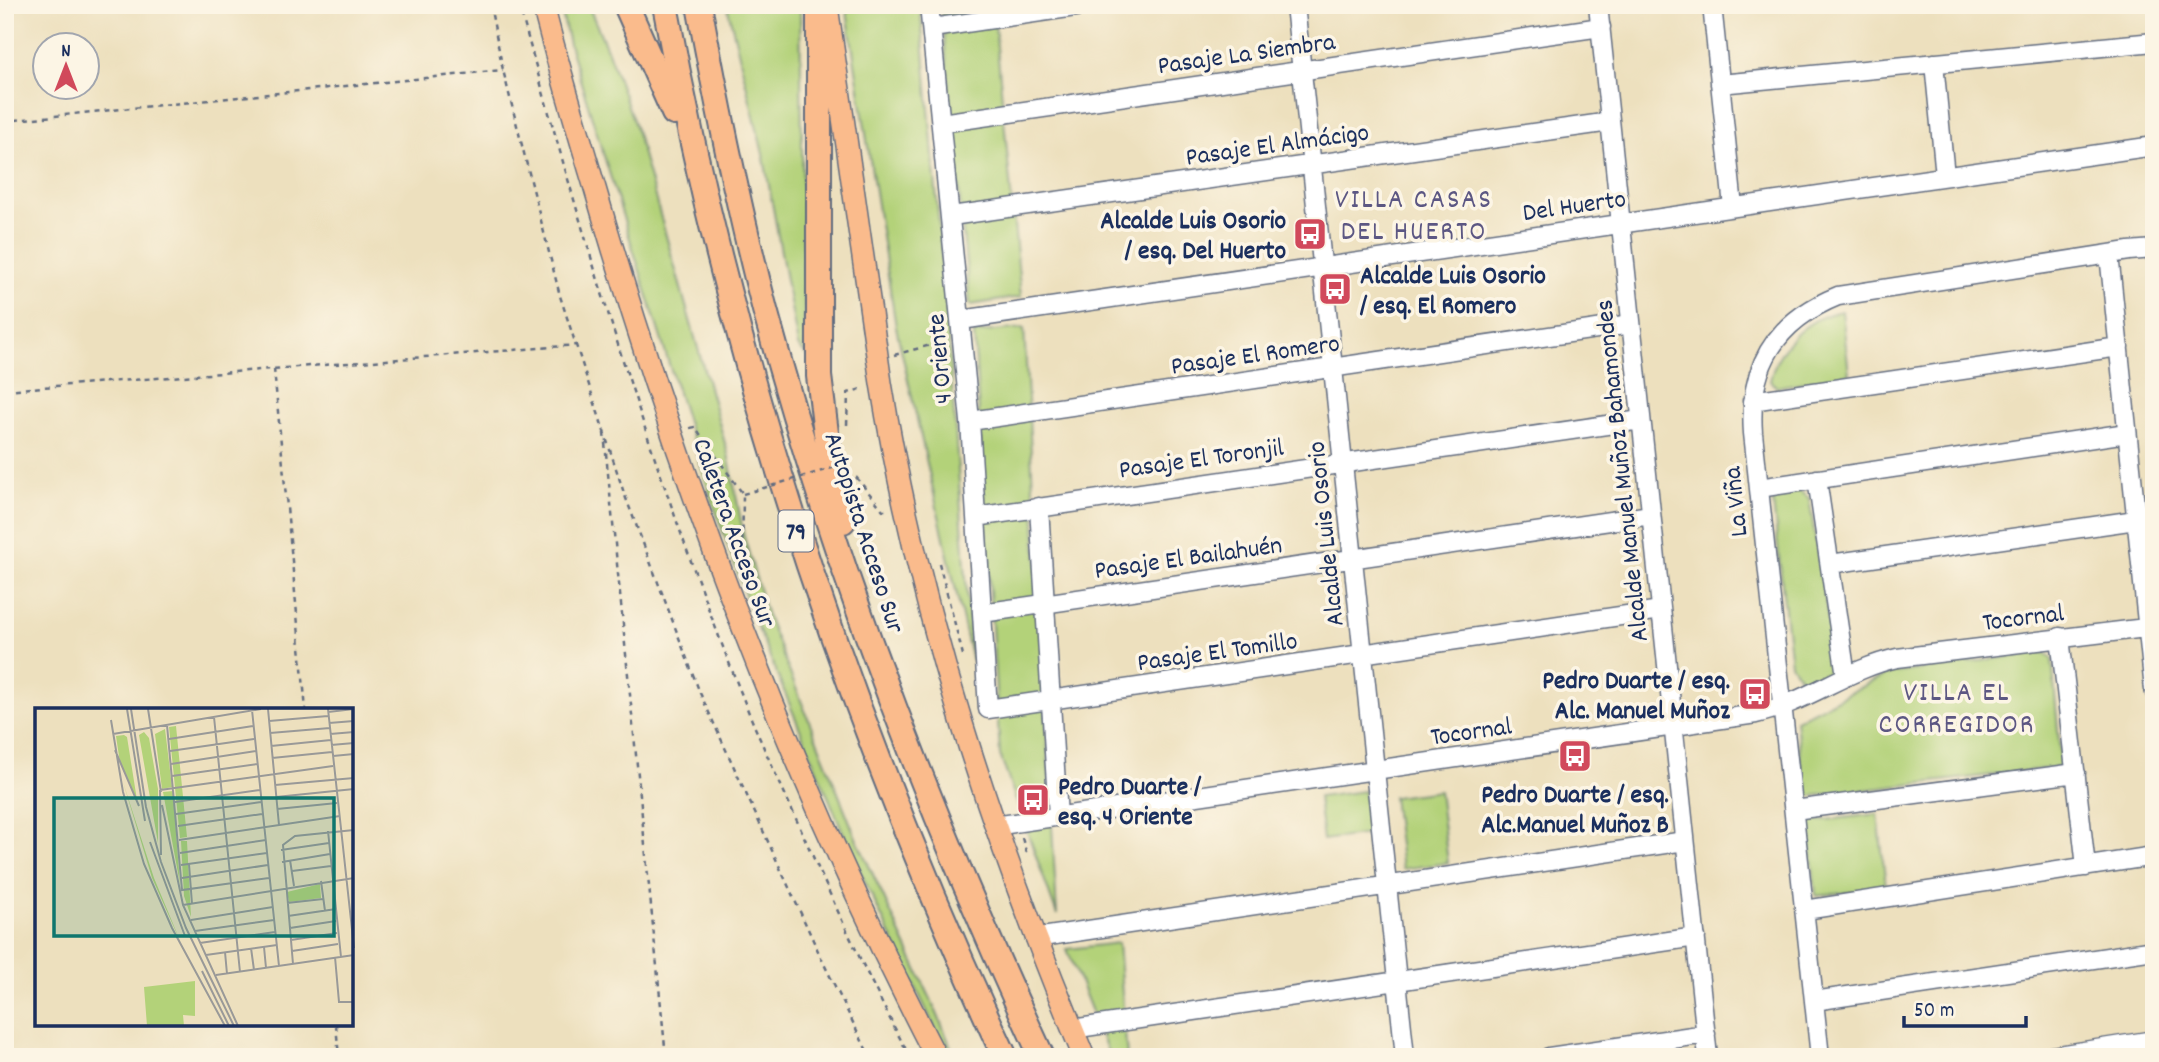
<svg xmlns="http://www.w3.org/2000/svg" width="2159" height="1062" viewBox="0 0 2159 1062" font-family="Dekko,sans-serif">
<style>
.green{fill:#b3d279;stroke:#67806c;stroke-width:2}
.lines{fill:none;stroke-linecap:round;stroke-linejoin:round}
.minor-casing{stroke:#646d80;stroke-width:21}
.major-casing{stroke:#646d80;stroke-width:24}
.highway-casing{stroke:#646d80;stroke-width:28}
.path{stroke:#646d80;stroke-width:2.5;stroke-dasharray:5 5;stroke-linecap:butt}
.minor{stroke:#fff;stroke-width:18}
.major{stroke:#fabb8c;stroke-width:21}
.highway{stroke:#fabb8c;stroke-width:24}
.path-bridge{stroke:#646d80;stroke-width:2.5;stroke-dasharray:5 5;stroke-linecap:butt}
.labels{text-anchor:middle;stroke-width:7;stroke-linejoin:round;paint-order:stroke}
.shield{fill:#fcf5e5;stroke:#5e6a86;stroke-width:2}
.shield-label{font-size:24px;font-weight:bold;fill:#1b2f5e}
.street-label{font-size:26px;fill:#1b2f5e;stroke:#fcf5e5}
.poi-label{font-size:26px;font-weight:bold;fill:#1b2f5e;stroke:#fcf5e5;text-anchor:end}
.neighbourhood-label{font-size:28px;letter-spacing:2px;fill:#5c5783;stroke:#fcf5e5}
.inset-road{fill:none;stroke:#999998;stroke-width:2}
.view{fill:#0f766e;fill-opacity:0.15;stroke:#0f766e;stroke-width:3.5}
.inset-edge{fill:none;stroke:#1b2f5e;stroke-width:3.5}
</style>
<rect width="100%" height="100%" fill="#fcf5e5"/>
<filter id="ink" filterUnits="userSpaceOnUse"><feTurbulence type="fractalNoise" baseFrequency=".0143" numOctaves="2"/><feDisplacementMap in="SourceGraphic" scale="14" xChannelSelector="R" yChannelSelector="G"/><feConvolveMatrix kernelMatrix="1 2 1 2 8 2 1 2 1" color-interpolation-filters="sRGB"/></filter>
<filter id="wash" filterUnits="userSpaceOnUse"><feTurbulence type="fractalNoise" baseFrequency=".00686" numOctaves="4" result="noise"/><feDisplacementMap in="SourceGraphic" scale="28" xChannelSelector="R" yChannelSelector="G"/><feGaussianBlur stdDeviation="1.57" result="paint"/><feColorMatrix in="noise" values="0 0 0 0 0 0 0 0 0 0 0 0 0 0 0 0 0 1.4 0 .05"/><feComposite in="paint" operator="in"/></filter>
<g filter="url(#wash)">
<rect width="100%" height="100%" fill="#ede0be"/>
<path class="green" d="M560 5H588L607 49 634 123 728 454 744 537 767 616 857 840 934 1006 955 1057H949L855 861 752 614 709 492 569 44Z
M727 5H800L805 354 798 346 764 158Z
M846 5H920L947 318 972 661 896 327Z
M941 5H993L1021 297 970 305Z
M1842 311 1849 374 1777 387 1770 381C1778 345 1806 318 1842 311Z
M1024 328 1057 915 1000 755 974 333Z
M1799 491 1809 498 1836 669 1803 683 1791 664 1773 502 1779 494Z
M2044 652 2052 658 2061 767 1811 796 1804 792 1796 720 1887 674Z
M1364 791 1370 834 1323 840 1318 797Z
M1439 791 1448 863 1402 869 1393 797Z
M1878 814 1886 888 1816 896 1808 822Z
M1118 943 1127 1057H1110L1067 949Z"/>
</g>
<g filter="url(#ink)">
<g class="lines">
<defs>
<path id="minor" d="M929 5 970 421 988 709 1661 610
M1295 5 1405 1057
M1598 5 1708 1057
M1712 5 1733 207
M932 28 1089 5
M1934 63 1945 176
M1720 84 2154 42
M941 123 1601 27
M951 216 1610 122
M2109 254 2154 690
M961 320 2154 146
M1752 401 2119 347
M970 421 1631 324
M1817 479 1846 676
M1759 488 2127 433
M1039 507 1058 817
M976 517 1641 420
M1830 564 2136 520
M982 613 1651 515
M2060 637 2086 867
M1794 810 2076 773
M994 826 1756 714C1806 703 1847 669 1897 658L2154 627
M1805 910 2154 856
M1035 938 1685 841
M1814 1001 2154 950
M1072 1029 1696 937
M1549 1057 1706 1034
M1820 1057 1753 433C1748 366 1776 321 1838 296L2129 251 2154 249
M2045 1057 2154 1040"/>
<path id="major" d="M543 5C558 66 576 125 594 185 681 487 791 777 936 1057
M827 6 881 383C919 616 993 839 1084 1057"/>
<path id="highway" d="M626 5 674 113
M665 5C732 370 848 721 1005 1057
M699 5C718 108 739 210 765 310 834 567 930 816 1042 1057
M819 5V376L826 433 843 521"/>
</defs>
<use href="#minor" class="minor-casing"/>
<use href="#major" class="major-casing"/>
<use href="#highway" class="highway-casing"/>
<path class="path" d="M490 5 503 70 560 296 624 493 700 693 824 964 870 1057
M519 5C583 239 653 473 743 698 758 737 776 774 793 812 830 895 867 977 910 1057
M5 121 503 70
M894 355 927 346 945 332
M274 369 306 710
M5 390 577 345
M847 425 848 393 864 388
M690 428 695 427 743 494 742 568 739 569
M604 433 666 1057
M856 477 883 510H886
M939 563 963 655
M1022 838 1027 855
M336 1025 339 1057"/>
<use href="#minor" class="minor"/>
<use href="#major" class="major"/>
<use href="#highway" class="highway"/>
<path class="path-bridge" d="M743 494 846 464"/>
</g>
</g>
<defs>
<symbol id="bus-square" viewBox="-11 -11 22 22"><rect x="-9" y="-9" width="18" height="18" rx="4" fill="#d1495b" stroke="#fcf5e5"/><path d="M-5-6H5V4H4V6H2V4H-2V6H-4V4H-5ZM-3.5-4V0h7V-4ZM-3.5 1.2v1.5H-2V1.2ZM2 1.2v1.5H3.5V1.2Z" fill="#fff"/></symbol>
</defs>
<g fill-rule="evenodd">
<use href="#bus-square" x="1291" y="215" width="38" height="38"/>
<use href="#bus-square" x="1316" y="270" width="38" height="38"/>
<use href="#bus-square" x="1736" y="675" width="38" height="38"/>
<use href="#bus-square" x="1556" y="737" width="38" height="38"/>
<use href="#bus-square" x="1014" y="781" width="38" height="38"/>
</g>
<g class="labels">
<rect class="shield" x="778.5" y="510.5" width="35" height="41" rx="5"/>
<g class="shield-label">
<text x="796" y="539">79</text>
</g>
<g class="street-label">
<text transform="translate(1246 52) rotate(-8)" y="9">Pasaje La Siembra</text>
<text transform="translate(1277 143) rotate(-8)" y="9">Pasaje El Almácigo</text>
<text transform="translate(1574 204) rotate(-8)" y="9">Del Huerto</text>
<text transform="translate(1255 353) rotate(-8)" y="9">Pasaje El Romero</text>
<text transform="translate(938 359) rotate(-95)" y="9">4 Oriente</text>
<text transform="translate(1201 457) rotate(-8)" y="9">Pasaje El Toronjil</text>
<text transform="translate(1620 471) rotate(-96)" y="9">Alcalde Manuel Muñoz Bahamondes</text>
<text transform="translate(1734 502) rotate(-96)" y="9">La Viña</text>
<text transform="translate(736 532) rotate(70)" y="9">Caletera Acceso Sur</text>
<text transform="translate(866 532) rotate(72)" y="9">Autopista Acceso Sur</text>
<text transform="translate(1324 534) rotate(-96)" y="9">Alcalde Luis Osorio</text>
<text transform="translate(1188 556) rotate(-8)" y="9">Pasaje El Bailahuén</text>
<text transform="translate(2023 616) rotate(-7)" y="9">Tocornal</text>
<text transform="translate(1217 650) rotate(-8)" y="9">Pasaje El Tomillo</text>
<text transform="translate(1471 730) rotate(-8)" y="9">Tocornal</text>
</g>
<g class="poi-label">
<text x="1286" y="228">Alcalde Luis Osorio<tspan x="1286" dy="30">/ esq. Del Huerto</tspan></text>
<text x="1360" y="283" text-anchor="start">Alcalde Luis Osorio<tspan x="1360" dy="30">/ esq. El Romero</tspan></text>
<text x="1730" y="688">Pedro Duarte / esq.<tspan x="1730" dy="30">Alc. Manuel Muñoz</tspan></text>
<text x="1058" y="794" text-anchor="start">Pedro Duarte /<tspan x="1058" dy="30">esq. 4 Oriente</tspan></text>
<text x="1575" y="802" text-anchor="middle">Pedro Duarte / esq.<tspan x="1575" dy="30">Alc.Manuel Muñoz B</tspan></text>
</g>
<g class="neighbourhood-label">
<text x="1414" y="207">VILLA CASAS<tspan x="1414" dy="32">DEL HUERTO</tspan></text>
<text x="1957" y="700">VILLA EL<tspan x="1957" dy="32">CORREGIDOR</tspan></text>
</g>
</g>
<g transform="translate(35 708)">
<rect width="318" height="318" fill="#ede0be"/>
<path d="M141 18 152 129 145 130 134 19ZM130 21 137 79 127 81 120 26ZM109 24 114 30 123 81V135L104 27ZM89 27 92 29 102 92 85 55 81 28ZM88 74 119 170 146 235 117 170ZM138 83 145 176 128 84ZM146 133H152L156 209 149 188ZM285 176 286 190 254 194 252 184ZM160 273V308L148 307 149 318H112L109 279Z" fill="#b3d279"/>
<path class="inset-road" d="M92 1 110 113M96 1 111 99 126 154 151 220 199 318M113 1 126 84M233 1 244 117M293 1 319 240M217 2 244 258M293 4 319 1M179 9 205 264M76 12 88 84 109 156 137 220 190 318M234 13 293 8M294 15 319 13M132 17 147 182 234 170M235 25 295 20M78 26 226 1M295 26 319 24M134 31 218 18M296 37 319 35M236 38 296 32M80 42 104 98M135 43 219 31M298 48 319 46M237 50 297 44M136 56 221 43M137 68 222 56M240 77 319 70M125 82 298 58M125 82 126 147M241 89 319 81M140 94 225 82M127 97 148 197 203 318M242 101 302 95M141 106 226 94M143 118 227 106M293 123 306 249M144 132 305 108M115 134 150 228M246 142 294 135M145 145 231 132M255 152 259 178M247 154 295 146M154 156 157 196M146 157 232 145M257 163 296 158M147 170 233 157M286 173 290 203M252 195 288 191M148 197 319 170M253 208 301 201M156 212 238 199M255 220 301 213M160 223 239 212M256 232 302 225M165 235 240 224M229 239 231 260M216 240 219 262M257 243 303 236M190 244 192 266M171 247 242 237M300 249 304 294H319M258 256 248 137 260 128 319 122M167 263 194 318M181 267 319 247"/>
<path class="view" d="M19 90H299V228H19Z"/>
<rect width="318" height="318" class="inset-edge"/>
</g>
<rect width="2159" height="1062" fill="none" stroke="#fcf5e5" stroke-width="28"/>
<g transform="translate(66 66)"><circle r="33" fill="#fcf5e5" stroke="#a2a6af" stroke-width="2"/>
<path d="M0-5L12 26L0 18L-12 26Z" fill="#d1495b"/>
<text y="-10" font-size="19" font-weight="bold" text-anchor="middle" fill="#1b2f5e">N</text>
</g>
<path d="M1904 1016v10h122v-10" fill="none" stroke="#1b2f5e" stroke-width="3.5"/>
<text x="1914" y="1016" font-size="21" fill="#1b2f5e" stroke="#fcf5e5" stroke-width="5" paint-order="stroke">50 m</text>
</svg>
